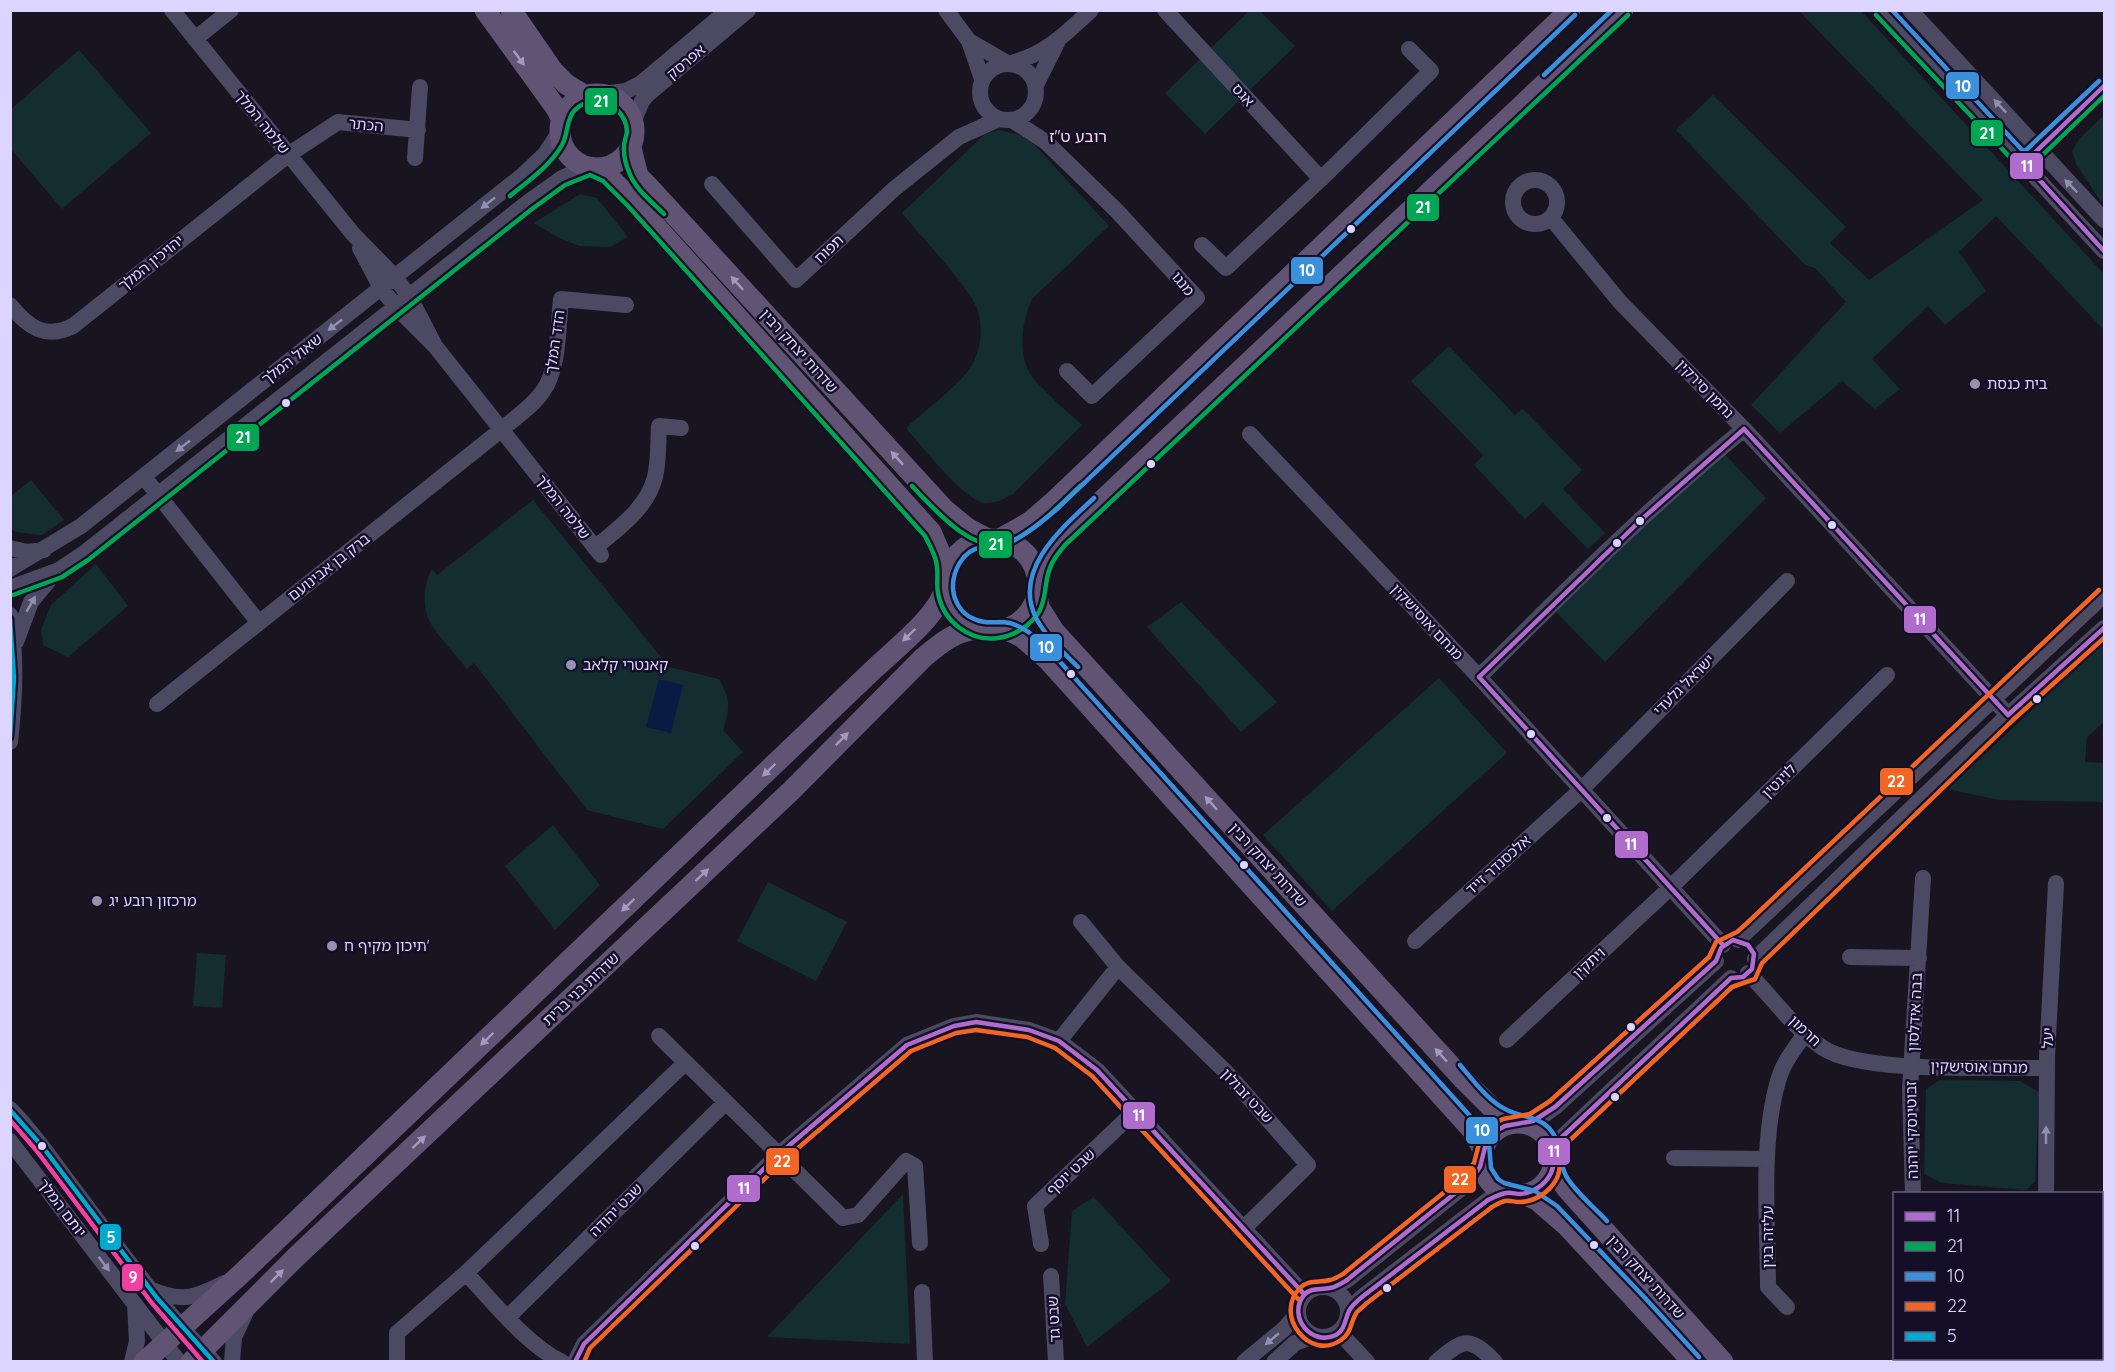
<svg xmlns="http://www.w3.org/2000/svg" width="2115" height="1372" viewBox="0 0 2115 1372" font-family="Quicksand,'Noto Sans Hebrew',sans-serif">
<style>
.green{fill:#132d30}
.water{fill:#0a1b43}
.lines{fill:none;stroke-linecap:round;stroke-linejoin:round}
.minor{stroke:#4c4962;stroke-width:16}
.major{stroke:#605373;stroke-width:21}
.bus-1-casing{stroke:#140f27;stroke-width:9}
.bus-2-casing{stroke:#140f27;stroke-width:9}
.bus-3-casing{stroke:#140f27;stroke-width:9}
.bus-4-casing{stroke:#140f27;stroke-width:9}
.bus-5-casing{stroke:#140f27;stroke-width:9}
.bus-6-casing{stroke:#140f27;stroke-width:9}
.bus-1{stroke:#b06ccc;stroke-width:4.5}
.bus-2{stroke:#00a651;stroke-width:4.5}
.bus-3{stroke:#3a90db;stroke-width:4.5}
.bus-4{stroke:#f26522;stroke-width:4.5}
.bus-5{stroke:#00a9ce;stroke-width:4.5}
.bus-6{stroke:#f240a1;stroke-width:4.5}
.oneway{fill:#a49ac0}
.oneway2{fill:#948fb0}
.bus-dot{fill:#dcd5ff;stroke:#140f27;stroke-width:2}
.poi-dot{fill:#9792b1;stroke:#140f27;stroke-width:2}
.labels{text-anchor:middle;stroke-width:5;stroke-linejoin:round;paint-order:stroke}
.street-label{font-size:15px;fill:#dcd5ff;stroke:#140f27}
.poi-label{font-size:15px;fill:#dcd5ff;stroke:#140f27;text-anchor:start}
.neighbourhood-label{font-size:16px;fill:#ffd7ef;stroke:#140f27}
.line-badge{stroke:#140f27;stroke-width:2}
.badge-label{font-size:16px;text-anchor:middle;font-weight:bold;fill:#fff}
</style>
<rect width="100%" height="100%" fill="#181521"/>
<path class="green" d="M1249 11H1260L1295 46 1205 134 1165 93Z
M1799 11H1861L2104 274V330L1996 216 1959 252 1986 291 1945 325 1928 306 1872 359 1900 389 1875 409 1842 381 1780 433 1751 405 1846 302 1815 268 1805 265 1676 130 1713 95 1846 227 1830 243 1869 280 1983 200Z
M79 50 151 133 62 209 11 149V109Z
M2104 115V199L2101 202 2076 164 2072 151 2080 138Z
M999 130 1020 135 1033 143 1109 226 1032 299C1022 321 1018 350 1029 372 1036 385 1069 413 1082 425L1013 494C1004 499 996 503 986 503 965 502 921 445 906 428 924 411 960 385 972 365 981 350 983 328 978 311 973 291 918 233 902 213L985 134Z
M580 194 597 198 628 237 610 247 580 246 559 238 534 223Z
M1449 346 1515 415 1523 409 1582 470 1563 489 1605 533 1588 549 1543 503 1525 519 1474 465 1483 455 1411 381Z
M1719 448 1766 498 1605 662 1551 607Z
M31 480 64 520 42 535 16 532 11 529V496Z
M533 500 669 667 719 679C731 701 730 708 723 730L743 752 663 829 587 810 474 663 467 669C458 657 434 632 429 620 422 604 424 583 432 569L437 575Z
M96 564 128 606 68 657 43 645 41 630 51 605Z
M1181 602 1277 702 1241 732 1147 627Z
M2104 642V722L2087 737 2085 762 2104 763V802L1999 800 1948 789Z
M1439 678 1507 753 1332 911 1263 835Z
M553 825 600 885 555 930 505 866Z
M768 882 847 922 816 981 737 941Z
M197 953 226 955 222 1008 193 1006Z
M1940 1080 2020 1081 2039 1092 2035 1182 2026 1190 1942 1183 1924 1174 1926 1089Z
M903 1194 910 1344 767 1337Z
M1094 1197 1171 1281 1087 1347 1065 1304 1072 1211Z"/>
<path class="water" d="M659 679 683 685 671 733 646 727Z"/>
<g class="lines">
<path class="minor" d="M172 10 353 234 395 277 409 296 435 346
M946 10 969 41 982 79
M1165 10 1321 179
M1881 10 2104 251
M1910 10 2104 220
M195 39 231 10
M969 41 1007 63
M1011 63C1046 54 1065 34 1091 10
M980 92a28 28 0 1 1 56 0a28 28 0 1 1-56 0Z
M1036 85 1057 43
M603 94 626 91 640 84 728 10
M1012 120 1046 142 1117 211 1197 298 1092 396 1067 371
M633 122 642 101 648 94 748 10
M2032 157 2104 86
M415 158 420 87
M1513 202a22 22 0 1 1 44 0a22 22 0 1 1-44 0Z
M712 184 796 280 894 189 959 137 999 119
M1551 218 1620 302 1744 429 2008 715
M1202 245 1226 268 1321 179 1431 71 1409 49
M360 248 381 288 396 307 435 346 601 555
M10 305C28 327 45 340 73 326L288 155 338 122 418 130
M1250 434 1479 677 1723 945
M144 477 259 623
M10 548 27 552 44 550
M595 548C618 528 647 509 655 477 659 461 658 442 659 426L681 428
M10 569 81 526 523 175 545 154 559 133
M10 588 59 570 83 554 527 203 562 178 586 167
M10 615C17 658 15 699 10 742
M16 642 31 602 54 574
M1479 677C1565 591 1650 506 1744 429
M157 704 501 430C515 418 533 406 543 391 559 370 558 325 561 299L626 305
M1081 922 1118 967 1228 1074 1308 1165 1243 1229
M1738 940 2104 595
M1415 941 1581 790 1787 581
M1850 957 1919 958
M1755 959 2008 715 2104 628
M1748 973C1773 998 1794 1029 1823 1048 1862 1074 1996 1067 2047 1068
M659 1036 843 1218 858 1215 906 1161 915 1166 920 1243
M1507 1040 1671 887 1887 675
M1059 1041 1118 967
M10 1109C33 1132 51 1159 70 1184 116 1245 160 1307 214 1362
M1525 1123 1541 1117 1555 1107 1716 961
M10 1141 179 1362
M1553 1148 1561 1138 1731 978
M1674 1158 1767 1159
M1913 1194 1910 1089 1923 878
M2046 1194 2047 1057 2056 883
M2102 1209H2104
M1041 1244 1035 1206 1134 1112
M466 1273C492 1301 527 1345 562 1362
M1051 1276 1056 1362
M1298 1312a25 25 0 1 1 50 0a25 25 0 1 1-50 0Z
M1330 1288 1347 1280 1469 1182 1482 1162
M150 1289C181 1303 195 1298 224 1283
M922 1292 925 1362
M1787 1307 1768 1287C1768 1222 1760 1144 1778 1081 1783 1063 1794 1049 1805 1034
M1348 1312 1362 1297 1488 1200 1507 1193
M507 1318 726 1102
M1339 1332 1367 1362
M132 1362 137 1341 135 1305
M232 1362 234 1337 245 1314
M397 1362V1333L466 1273 685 1063
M575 1362 584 1344 778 1155 907 1045 954 1026 976 1022 1029 1030 1059 1041 1097 1070 1304 1294
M1244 1362 1284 1329 1297 1314
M1274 1362 1295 1343 1314 1336
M1436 1362C1463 1340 1468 1334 1495 1362
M1903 1362V1358"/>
<path class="major" d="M485 10 556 108 561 118
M511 10 553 71 566 84 584 95
M560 131a37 37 0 1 1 74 0a37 37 0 1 1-74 0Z
M631 148 638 176 649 187 945 510 967 528 986 538
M597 169 613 181 633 201 931 532 943 560 946 576
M946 585a46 46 0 1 1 92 0a46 46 0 1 1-92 0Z
M1000 539 1030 522 1052 503 1570 10
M1039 584 1043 565 1060 540 1623 10
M1037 595 1039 607 1054 631 1462 1078 1498 1114 1515 1123
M1005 629 1022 637 1047 659 1474 1132 1483 1150
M1482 1159a36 36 0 1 1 72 0a36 36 0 1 1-72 0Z
M1554 1160 1558 1176 1567 1189 1723 1362
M1523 1194 1537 1200 1567 1226 1693 1362
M144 1362 241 1274 873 670C895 649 936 618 945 589
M191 1362 297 1256 792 790 924 657C941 643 955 631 977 629"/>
<defs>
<path id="bus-1" d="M2104 86 2024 163 2104 251
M1744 429 2008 715 2104 628
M1479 677 1642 519 1744 429
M1479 677 1723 945
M1733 940 1748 945 1754 954 1752 969 1743 977 1731 978 1561 1138C1548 1154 1558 1157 1551 1173 1545 1185 1533 1193 1520 1194 1515 1194 1511 1192 1506 1193 1500 1194 1494 1197 1488 1200L1362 1297C1357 1301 1352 1305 1349 1311 1345 1319 1345 1330 1336 1335 1311 1347 1287 1316 1304 1295 1311 1287 1320 1290 1330 1288 1336 1287 1342 1283 1347 1280L1469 1182 1480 1167 1486 1143 1494 1132 1505 1126 1533 1121 1555 1107 1716 961 1721 948Z
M575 1362 584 1344 778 1155 907 1045 954 1026 976 1022 1029 1030 1059 1041 1097 1070 1304 1294"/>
<path id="bus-2" d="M1876 15 2022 170 2029 168 2104 96
M510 196C528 181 550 166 562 145 568 135 566 120 574 111 579 105 586 102 594 101 611 100 627 115 627 132 626 138 623 144 624 150 624 158 626 165 629 172 635 189 651 201 664 214
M912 486C987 567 1004 561 1080 486
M13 595 62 577 88 560 532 209 565 185 590 175 603 181 628 206 925 536C929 544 934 553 936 561 939 572 936 583 938 593 943 621 969 642 998 638 1014 636 1030 626 1039 612 1047 598 1044 582 1050 568 1053 559 1059 552 1065 545L1628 15"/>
<path id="bus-3" d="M1892 10 2024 152 2099 81
M1575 15 1057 509C1043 521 1029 532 1013 541 1002 547 993 545 982 547 963 550 952 571 953 589 954 601 961 613 972 618 983 624 992 622 1003 622 1023 623 1039 641 1053 654L1480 1127 1489 1144 1491 1168 1498 1179 1504 1183 1535 1191 1557 1206 1646 1299 1699 1357
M1544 75 1612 10
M1078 667C1063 652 1046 637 1036 618 1012 569 1063 527 1094 498
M1460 1065C1473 1080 1488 1101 1507 1110 1521 1117 1537 1116 1549 1128 1562 1142 1558 1160 1566 1176 1576 1193 1593 1206 1607 1221"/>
<path id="bus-4" d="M2099 590 1746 924 1737 932 1716 942 1709 957 1550 1101 1530 1114 1503 1119 1489 1126 1480 1140 1474 1163 1463 1177 1343 1274C1339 1276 1335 1279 1330 1280 1319 1283 1309 1279 1300 1288 1273 1315 1310 1362 1341 1340 1352 1333 1350 1322 1357 1312 1360 1309 1364 1306 1367 1303L1492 1207C1496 1205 1500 1202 1505 1201 1510 1200 1514 1202 1519 1202 1535 1202 1550 1192 1557 1178 1563 1164 1557 1155 1567 1143L1732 987 1755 979 1762 963 2013 720 2104 638
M584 1362 590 1348 783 1161 911 1051 956 1033 976 1030 1027 1037 1055 1048 1092 1076 1298 1299"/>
<path id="bus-5" d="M10 619 14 678 10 737
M10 1110 42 1146 157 1298 214 1362"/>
<path id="bus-6" d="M10 1120 36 1150 151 1302 203 1362"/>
</defs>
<use href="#bus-1" class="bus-1-casing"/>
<use href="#bus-2" class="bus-2-casing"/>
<use href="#bus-3" class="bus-3-casing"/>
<use href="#bus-4" class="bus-4-casing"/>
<use href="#bus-5" class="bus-5-casing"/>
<use href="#bus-6" class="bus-6-casing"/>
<use href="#bus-1" class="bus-1"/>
<use href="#bus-2" class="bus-2"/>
<use href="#bus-3" class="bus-3"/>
<use href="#bus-4" class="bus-4"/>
<use href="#bus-5" class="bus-5"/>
<use href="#bus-6" class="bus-6"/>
</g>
<defs><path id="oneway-solid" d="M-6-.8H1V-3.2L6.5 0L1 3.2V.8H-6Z" transform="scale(1.5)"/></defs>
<g class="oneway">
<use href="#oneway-solid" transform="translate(519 58) rotate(54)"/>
<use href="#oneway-solid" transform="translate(737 283) rotate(-132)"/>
<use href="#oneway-solid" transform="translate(897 458) rotate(-132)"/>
<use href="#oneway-solid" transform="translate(909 635) rotate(136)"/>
<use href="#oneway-solid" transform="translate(842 739) rotate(-45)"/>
<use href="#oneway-solid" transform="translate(769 770) rotate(136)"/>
<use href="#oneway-solid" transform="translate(1211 803) rotate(-132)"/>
<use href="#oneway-solid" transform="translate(702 875) rotate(-43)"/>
<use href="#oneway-solid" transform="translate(628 905) rotate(136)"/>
<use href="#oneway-solid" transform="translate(487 1039) rotate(136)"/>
<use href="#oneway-solid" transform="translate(1441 1055) rotate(-132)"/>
<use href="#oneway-solid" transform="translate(419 1142) rotate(-43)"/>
<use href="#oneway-solid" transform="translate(277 1276) rotate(-45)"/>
</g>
<g class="oneway2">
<use href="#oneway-solid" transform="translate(2000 106) rotate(-133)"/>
<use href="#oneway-solid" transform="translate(2071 186) rotate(-134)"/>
<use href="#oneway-solid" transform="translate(488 203) rotate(142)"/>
<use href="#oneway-solid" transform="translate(335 325) rotate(142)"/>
<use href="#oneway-solid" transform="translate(183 446) rotate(142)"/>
<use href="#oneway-solid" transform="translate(31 604) rotate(-60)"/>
<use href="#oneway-solid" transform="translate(2046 1135) rotate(-90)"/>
<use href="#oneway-solid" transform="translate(104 1264) rotate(53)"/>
<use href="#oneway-solid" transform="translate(1272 1339) rotate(140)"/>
</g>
<g class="bus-dot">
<circle cx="1351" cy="229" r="5"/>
<circle cx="286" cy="403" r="5"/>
<circle cx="1151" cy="464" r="5"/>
<circle cx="1640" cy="521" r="5"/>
<circle cx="1832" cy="525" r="5"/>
<circle cx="1617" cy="543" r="5"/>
<circle cx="1071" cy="674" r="5"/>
<circle cx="2037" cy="699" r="5"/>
<circle cx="1531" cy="734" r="5"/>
<circle cx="1607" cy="818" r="5"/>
<circle cx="1244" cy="865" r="5"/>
<circle cx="1631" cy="1027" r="5"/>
<circle cx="1615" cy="1097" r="5"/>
<circle cx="42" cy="1146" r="5"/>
<circle cx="1594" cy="1245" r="5"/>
<circle cx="695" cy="1246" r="5"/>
<circle cx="1387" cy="1288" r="5"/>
</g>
<g class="poi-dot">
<circle cx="1975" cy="384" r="6"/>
<circle cx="571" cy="665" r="6"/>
<circle cx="97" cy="901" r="6"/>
<circle cx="332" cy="946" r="6"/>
</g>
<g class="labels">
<g class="street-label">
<text transform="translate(686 62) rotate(-40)" y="5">אפרסק</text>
<text transform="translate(1243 95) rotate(48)" y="5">אגס</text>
<text transform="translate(262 122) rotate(51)" y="5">שלמה המלך</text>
<text transform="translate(366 125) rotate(6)" y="5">הכתר</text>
<text transform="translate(829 249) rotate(-43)" y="5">תפוח</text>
<text transform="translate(151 263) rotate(-39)" y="5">יהויכין המלך</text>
<text transform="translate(1183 284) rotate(50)" y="5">מנגו</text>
<text transform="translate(555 342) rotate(-82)" y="5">הדד המלך</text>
<text transform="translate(799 351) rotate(48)" y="5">שדרות יצחק רבין</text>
<text transform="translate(292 359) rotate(-38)" y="5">שאול המלך</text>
<text transform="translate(1705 389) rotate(46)" y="5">נחמן סירקין</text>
<text transform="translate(563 507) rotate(52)" y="5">שלמה המלך</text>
<text transform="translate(329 567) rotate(-38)" y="5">ברק בן אבינועם</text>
<text transform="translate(1427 622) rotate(47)" y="5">מנחם אוסישקין</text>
<text transform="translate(1684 685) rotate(-45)" y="5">ישראל גלעדי</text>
<text transform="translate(1779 781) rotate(-45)" y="5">לוינטין</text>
<text transform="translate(1268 865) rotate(48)" y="5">שדרות יצחק רבין</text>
<text transform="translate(1498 865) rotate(-42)" y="5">אלכסנדר זייד</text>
<text transform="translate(1589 963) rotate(-43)" y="5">ויתקין</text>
<text transform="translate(581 989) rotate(-43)" y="5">שדרות בני ברית</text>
<text transform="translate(1915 1012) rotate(-87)" y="5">בבה אידלסון</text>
<text transform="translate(1805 1031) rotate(43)" y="5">חרמון</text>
<text transform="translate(2048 1038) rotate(-87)" y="5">יעל</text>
<text transform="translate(1979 1067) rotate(1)" y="5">מנחם אוסישקין</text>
<text transform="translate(1247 1096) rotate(47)" y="5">שבט זבולון</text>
<text transform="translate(1912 1130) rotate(-91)" y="5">זבוטינסקי יוהנה</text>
<text transform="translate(1071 1172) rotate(-43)" y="5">שבט יוסף</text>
<text transform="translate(62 1208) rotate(53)" y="5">יותם המלך</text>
<text transform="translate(616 1210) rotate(-45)" y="5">שבט יהודה</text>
<text transform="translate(1768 1237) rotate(-90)" y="5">עליזה בגין</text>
<text transform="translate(1646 1277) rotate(48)" y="5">שדרות יצחק רבין</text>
<text transform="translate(1054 1319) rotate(-93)" y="5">שבט גד</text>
</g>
<g class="poi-label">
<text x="1987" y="389">בית כנסת</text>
<text x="583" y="670">קאנטרי קלאב</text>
<text x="109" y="906">מרכזון רובע יג</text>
<text x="344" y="951">תיכון מקיף ח'</text>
</g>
<g class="neighbourhood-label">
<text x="1078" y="142">רובע ט"ז</text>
</g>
</g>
<g class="line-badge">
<rect x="1945" y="71" width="35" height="29" rx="6" fill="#3a90db"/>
<rect x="584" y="87" width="34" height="29" rx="6" fill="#00a651"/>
<rect x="1970" y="119" width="34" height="28" rx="6" fill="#00a651"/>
<rect x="2009" y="152" width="35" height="28" rx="6" fill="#b06ccc"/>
<rect x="1406" y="193" width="34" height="29" rx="6" fill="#00a651"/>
<rect x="1290" y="256" width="34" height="29" rx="6" fill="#3a90db"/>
<rect x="226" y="423" width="34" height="29" rx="6" fill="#00a651"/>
<rect x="978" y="530" width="35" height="29" rx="6" fill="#00a651"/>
<rect x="1903" y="605" width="34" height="29" rx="6" fill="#b06ccc"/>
<rect x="1029" y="633" width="34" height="29" rx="6" fill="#3a90db"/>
<rect x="1879" y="767" width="35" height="29" rx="6" fill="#f26522"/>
<rect x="1614" y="830" width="35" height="29" rx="6" fill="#b06ccc"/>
<rect x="1122" y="1101" width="34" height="29" rx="6" fill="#b06ccc"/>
<rect x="1465" y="1116" width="34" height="29" rx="6" fill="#3a90db"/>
<rect x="1537" y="1137" width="34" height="29" rx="6" fill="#b06ccc"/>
<rect x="765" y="1147" width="35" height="29" rx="6" fill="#f26522"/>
<rect x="1443" y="1165" width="34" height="29" rx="6" fill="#f26522"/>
<rect x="726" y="1174" width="35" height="29" rx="6" fill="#b06ccc"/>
<rect x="99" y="1223" width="23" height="28" rx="6" fill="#00a9ce"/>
<rect x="121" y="1263" width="23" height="29" rx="6" fill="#f240a1"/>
</g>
<g class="badge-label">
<text x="1963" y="92">10</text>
<text x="601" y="107">21</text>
<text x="1987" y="139">21</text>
<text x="2027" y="172">11</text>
<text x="1423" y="213">21</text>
<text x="1307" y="276">10</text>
<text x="243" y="443">21</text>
<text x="996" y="550">21</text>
<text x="1920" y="625">11</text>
<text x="1046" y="653">10</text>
<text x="1896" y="787">22</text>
<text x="1631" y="850">11</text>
<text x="1139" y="1121">11</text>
<text x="1482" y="1136">10</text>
<text x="1554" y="1157">11</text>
<text x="782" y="1167">22</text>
<text x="1460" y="1185">22</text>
<text x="744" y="1194">11</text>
<text x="111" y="1243">5</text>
<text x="133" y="1283">9</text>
</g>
<rect width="2115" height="1372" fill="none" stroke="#dcd5ff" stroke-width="24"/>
<rect x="1893" y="1192" width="210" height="168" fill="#140f27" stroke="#645e7d" stroke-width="1.5"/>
<rect x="1905" y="1212" width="30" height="9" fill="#b06ccc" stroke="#645e7d" stroke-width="1.5"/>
<text x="1947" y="1222" font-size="18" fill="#dcd5ff">11</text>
<rect x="1905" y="1242" width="30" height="9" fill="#00a651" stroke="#645e7d" stroke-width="1.5"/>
<text x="1947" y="1252" font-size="18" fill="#dcd5ff">21</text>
<rect x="1905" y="1272" width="30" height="9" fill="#3a90db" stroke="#645e7d" stroke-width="1.5"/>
<text x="1947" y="1282" font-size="18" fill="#dcd5ff">10</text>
<rect x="1905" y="1302" width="30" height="9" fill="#f26522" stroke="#645e7d" stroke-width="1.5"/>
<text x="1947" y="1312" font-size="18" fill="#dcd5ff">22</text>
<rect x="1905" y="1332" width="30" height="9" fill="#00a9ce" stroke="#645e7d" stroke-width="1.5"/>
<text x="1947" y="1342" font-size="18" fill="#dcd5ff">5</text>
</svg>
